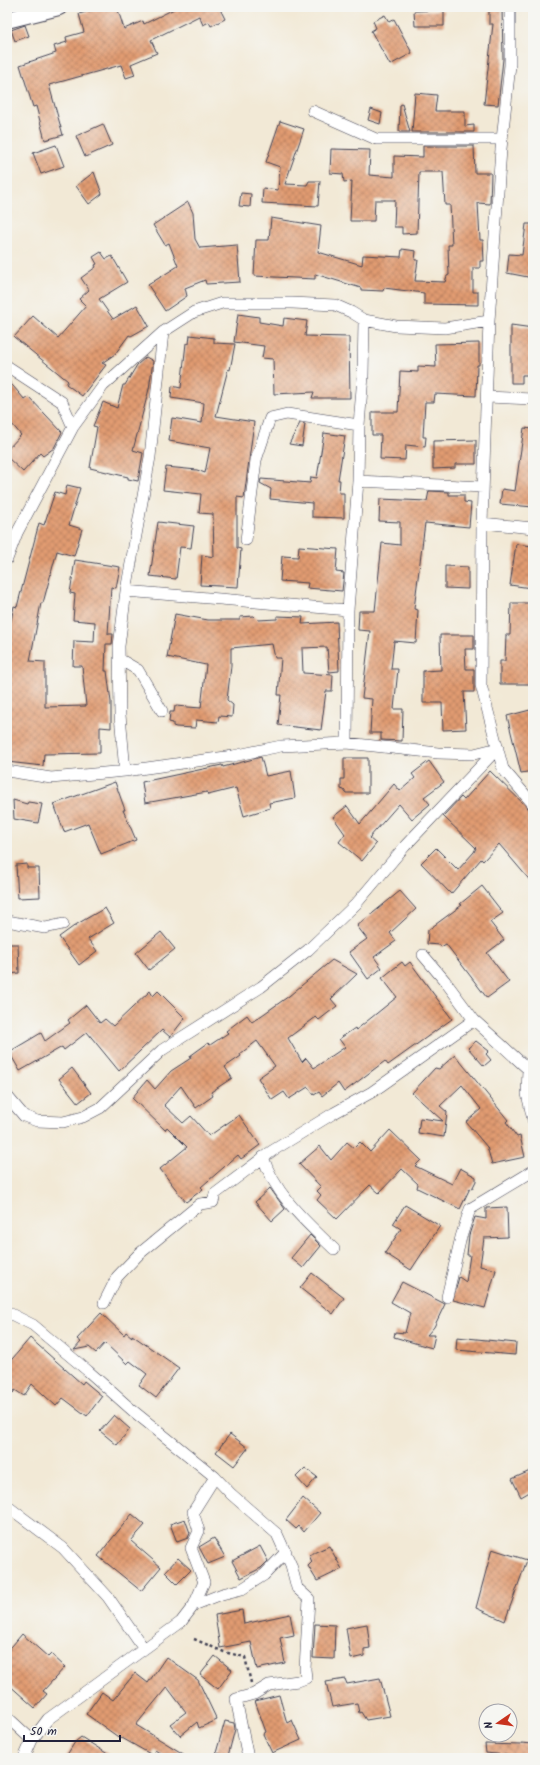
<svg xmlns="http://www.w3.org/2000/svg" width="540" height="1765" viewBox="0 0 540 1765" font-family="Kalam,sans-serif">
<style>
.building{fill:url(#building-cross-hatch)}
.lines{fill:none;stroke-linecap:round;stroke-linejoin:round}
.street-casing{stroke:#414052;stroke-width:12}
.secondary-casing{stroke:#414052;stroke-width:18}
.path{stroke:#414052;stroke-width:2.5;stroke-dasharray:3 3;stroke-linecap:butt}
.street{stroke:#fff;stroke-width:11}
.secondary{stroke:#fff;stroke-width:16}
</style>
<defs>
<pattern id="building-cross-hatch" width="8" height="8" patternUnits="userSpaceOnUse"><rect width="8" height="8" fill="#e19b71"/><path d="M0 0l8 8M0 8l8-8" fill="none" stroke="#b67e5e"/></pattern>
</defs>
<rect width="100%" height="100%" fill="#f6f6f2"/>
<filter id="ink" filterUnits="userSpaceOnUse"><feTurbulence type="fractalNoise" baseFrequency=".025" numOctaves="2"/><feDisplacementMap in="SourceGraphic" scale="8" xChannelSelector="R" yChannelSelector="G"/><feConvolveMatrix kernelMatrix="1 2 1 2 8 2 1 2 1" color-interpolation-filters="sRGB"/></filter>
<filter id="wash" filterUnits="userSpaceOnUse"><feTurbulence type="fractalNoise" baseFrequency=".012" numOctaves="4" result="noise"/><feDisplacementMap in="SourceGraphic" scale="16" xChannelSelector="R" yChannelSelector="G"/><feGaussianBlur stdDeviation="0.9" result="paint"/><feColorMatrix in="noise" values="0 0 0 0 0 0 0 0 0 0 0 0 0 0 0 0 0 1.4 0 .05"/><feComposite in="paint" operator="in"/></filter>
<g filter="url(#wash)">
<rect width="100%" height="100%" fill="#f2e9d6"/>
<g id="blocks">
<path class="building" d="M95 7H117L124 29 143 21 144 24 178 7H219L225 19 211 26 209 22 203 25 199 16 151 40 157 53 131 64 135 75 126 78 121 65 49 85 63 135 45 140 36 106 33 107 20 65 56 53 54 46 67 42 66 37 84 32 79 14 96 9Z
M489 7H502L503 59 498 105 484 104 493 24H489Z
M444 10V26H415L414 11Z
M385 15 389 22 394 19 412 53 390 65 371 31 376 28 373 21Z
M25 25 29 36 15 41 11 30Z
M415 93 437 95 435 111H465V126L474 125V132H412Z
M402 104 410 132H399L400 105Z
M371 109 382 113 380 124 368 120Z
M280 121 304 129 285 184 307 185 309 181H320L318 206 262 203 263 188 278 190 280 167 266 162Z
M103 124 112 145 85 157 76 136Z
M56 145 64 166 41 174 33 153Z
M423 146H474L475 173H491L490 204 478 203 480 240H483L484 261H480V268H473V292H478V305L424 304V293L384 288 383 291 361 290V288L315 274V279L254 276 256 240H269L271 218 321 226 318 252 362 265 363 255 401 257 402 249 416 251 415 260H418L415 281 445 282 447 276 449 275 448 245H452L450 205H445L443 172H419L417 233 402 234V227H394L395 200H375L374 221H350L352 181 344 182 343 174 330 173 331 149 370 150 369 175 394 177V156L423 157Z
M94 172 102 194 89 204 76 186Z
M241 193 251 194 250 207 239 206Z
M188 202 193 213 195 239 200 248 237 245 240 282 206 284 205 280 185 288 187 296 165 311 148 285 178 266 169 243 165 245 153 225Z
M526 224H533V278L507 273 509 254 522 255Z
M101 252 106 259 112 256 127 282 99 299 113 319 137 305 149 326 131 336 129 335 115 354 102 363 106 365 82 396 66 384 68 381 14 337 33 316 58 338 86 306 79 299 89 290 81 278 96 267 95 265 97 264 93 257Z
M238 314 259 317V322L283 326 284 318 307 321 305 336 349 337 350 398H312L314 392 274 394 273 359 262 358 264 346 234 342Z
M511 325 533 328V375H522V383H511Z
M190 335 214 338V343L235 344 230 370 228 369 216 416 254 422 244 498 237 497V548L241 549 238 587 200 585 202 555 214 557 213 514 199 513 201 494 163 490 166 467 197 470 205 473 210 448 169 441 172 418 202 423 204 403 171 398 172 386 181 388 186 343 189 344Z
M479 343V365H477L476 396 435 394 434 402H425L423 437H426L425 447 406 445 405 460 380 459 381 435H372V412H398L400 371 418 372V366L436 367 435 344Z
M146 357 153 361 149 389 133 450 143 453 138 481 128 479V477L90 468 97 427 93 426 103 402 117 408 123 385H125L137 365Z
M7 379 25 400 29 397 62 432 54 448 43 456 40 453 23 472 7 457V450L21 435 7 418Z
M300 423 305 424 302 446 289 444Z
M524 428 533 429V507L500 504 502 489 515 491Z
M324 433 345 436 338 480H340L339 493H344V518L312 517V503L270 499 271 489 260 483 261 479 310 483 311 477 317 478Z
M476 440V464H455V468L433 469V441Z
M67 485 80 488 69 525 82 529 74 556 57 551 43 603H41L30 661 45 662V707L86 706 82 666H73L74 641 94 642 95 622 73 620 75 594 70 593 75 560 120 567 116 588 111 587 108 634H113L112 644H106L105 671H107L111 702V728L100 727V753L44 754 43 766 7 762V640L14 606 17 607 39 523 44 525 55 492 65 495Z
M429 491 449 492V495H464V502L471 503 469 527 425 523 414 609 418 610 416 643 394 641 391 669H398L394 709H403L402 741 381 740V733H370L372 699 362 698 370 631 358 630 359 611H375L382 543 400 545V522L379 521 380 499 427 501Z
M158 522 194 526 191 548 180 547 176 579 150 576Z
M516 544 533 546V574L531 588 510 585Z
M299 546 338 549 336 572 344 573 342 591 307 588 308 583 280 581 282 556 298 557Z
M445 566 468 567V589L445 588Z
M511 603H533V684H500V661H505L506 635H510Z
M175 614 208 620H240V617L254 616 258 620 277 619V616L303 617 302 624 337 622 339 671 329 672 327 647 302 648 303 673 333 675 332 691H326L321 730 278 725 281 695H278L281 658H275L272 644 231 648V666L227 700 233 705 232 717 219 716 218 722 196 720 195 728 176 727 173 726V723L169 722 170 712H174L175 706 201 708 206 665 167 657Z
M440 635H474V649H465L466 669H474V692H464L466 729 443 730 442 703H423V671L441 670Z
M530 710 533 722V771L521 773 507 716Z
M261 757 266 776 291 771 295 798 269 803 270 808 244 816 236 788 208 795 207 792 145 803 142 782 222 765 223 767Z
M344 758H368V793H346L344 790 341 789V779H344Z
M429 761 444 782 424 797 430 804 412 819 399 804 369 838 376 844 362 861 339 842 345 834 333 817 347 806 360 824 394 784 400 791 415 778 412 774Z
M490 771 533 813V884L499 844 483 861 481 859 451 894 421 863 436 848 458 870 474 852 476 848 443 816 461 797 464 800Z
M115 782 125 810H123L136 840 101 854 88 823 64 832 54 804Z
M13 800 27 804 28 802 42 804 38 823 14 819Z
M27 864V868H39L40 897 18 898 16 865Z
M482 886 503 913 490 922 504 940 487 953 509 982 487 998 446 944 441 947 440 945 427 944 428 930 462 905 460 904Z
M400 891 416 909 390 933 396 941 374 957 382 968 368 979 349 952 367 939 357 926Z
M105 908 114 923 88 939 97 951 79 965 59 937 77 924Z
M161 932 175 949 149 970 136 953Z
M7 944H18L19 973 7 974Z
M332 960 357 974 331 999 337 1006 319 1020 316 1017 288 1038 302 1062 306 1058 314 1068 345 1047 339 1039 355 1028 356 1030 397 997 382 978 402 962 405 966 410 962 452 1019 388 1065 385 1061 344 1092 338 1083 322 1096 319 1092 314 1095 308 1087 289 1099 284 1092 272 1100 258 1078 275 1066 257 1041 240 1054 241 1056 225 1067 232 1078 211 1092 213 1096 196 1108 181 1086 164 1105 183 1123 191 1116 209 1136 239 1115 260 1145 241 1159 238 1155 201 1187 203 1189 186 1202 160 1169 187 1147 167 1127 165 1130 132 1098 147 1080 155 1089 171 1071 191 1058 190 1056 208 1043 210 1045 228 1033 226 1031 247 1015 252 1022 265 1013 289 996Z
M150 991 153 996 158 991 185 1018 170 1037 162 1030 119 1071 87 1032 64 1050 62 1047 20 1071 9 1052 41 1033 45 1041 70 1023 68 1020 86 1005 100 1023 105 1019 113 1026Z
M476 1041 489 1051 486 1054 491 1060 484 1066 468 1048Z
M455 1055 508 1120 506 1122 517 1137 520 1136 525 1157 492 1164 487 1147 466 1122 481 1109 462 1085 440 1106 447 1112 444 1137 418 1133 420 1118 443 1121 412 1093 435 1068 439 1069Z
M72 1068 91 1093 78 1103 59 1079Z
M390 1130 421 1160 415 1166 452 1184 460 1168 476 1177V1181L472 1189 470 1188 460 1209 417 1188 418 1184 402 1169 379 1193 370 1185 337 1219 317 1200 321 1195 317 1191 321 1187 299 1164 320 1146 331 1160 347 1142 354 1148 360 1142 370 1152Z
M270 1188 285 1209 272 1221 255 1202Z
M405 1205 440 1226 411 1270 385 1253 401 1229 393 1224Z
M507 1207 508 1237 484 1238 480 1266 496 1270 485 1308 453 1300 459 1277 466 1282 470 1255H467L469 1235 475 1217 486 1219V1208Z
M310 1235 321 1246 303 1268 291 1258Z
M312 1273 344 1298 333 1314 300 1288Z
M402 1282 445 1304 434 1327 427 1335H435L432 1348 394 1337 395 1332 405 1333 410 1313 391 1302Z
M101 1313 124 1335 126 1332 132 1337V1335L179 1368 156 1398 139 1385 147 1374 130 1361 127 1364 105 1343 96 1353 89 1347 74 1350 81 1342 77 1339Z
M457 1337 516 1343 515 1355 456 1350Z
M30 1338 82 1384 84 1381 102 1396 87 1416 63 1398 56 1406 32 1384 24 1396 15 1390 13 1393 7 1388V1365Z
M114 1415 130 1429 117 1445 100 1431Z
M230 1434 248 1448 234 1466 216 1452Z
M305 1468 317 1477 307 1489 296 1477Z
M530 1471 533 1477V1490L521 1497 512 1479Z
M303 1498 320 1513 304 1532 299 1526 296 1529 286 1520Z
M132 1514 145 1525 131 1541 161 1567 141 1591 98 1556Z
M185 1519 190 1533 188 1538 177 1542 170 1524Z
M214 1538 225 1557 208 1564 199 1547Z
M260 1546 268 1561 261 1568 241 1578 232 1561Z
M329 1546 342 1569 317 1581 308 1566 312 1562 309 1555Z
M492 1549 527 1560 505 1621 476 1608Z
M178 1558 191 1570 177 1584 165 1572Z
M242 1610 244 1624 290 1614 294 1635 280 1638 285 1663 257 1669 251 1642 220 1648 215 1615Z
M315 1624 335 1625 334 1659 313 1658Z
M367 1624 370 1648 364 1649V1656L351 1659 346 1628Z
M22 1634 48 1657 51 1654 65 1667 43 1691 47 1694 35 1708 7 1683V1652Z
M215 1656 232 1670 218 1689 200 1675Z
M166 1657 198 1680 217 1720 199 1728 197 1722 180 1736 170 1724 186 1712 167 1687 136 1725 190 1758H167L155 1750 152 1755 122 1738 121 1739 86 1714 102 1692 113 1700 135 1673 148 1683Z
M380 1678 390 1716 366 1720 361 1712 359 1713 357 1703 332 1707 326 1682 345 1679 347 1684Z
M279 1695 287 1723 292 1720 301 1740 272 1753 263 1734 266 1732 255 1701Z
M225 1721 234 1723 235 1729 228 1756 216 1753Z
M81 1737 114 1758H65L75 1742Z
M521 1743 533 1744V1758L486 1753 485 1744 521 1745Z"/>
</g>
</g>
<g filter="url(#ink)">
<use href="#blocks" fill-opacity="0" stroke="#414052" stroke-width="1"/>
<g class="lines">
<defs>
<path id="street" d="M510 7V65L501 149 489 321 482 523 481 685 503 769 533 804
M313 111 376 139H502
M7 366 62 402 73 427
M487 397 533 399
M358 481 483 487
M482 523 533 528
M246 540 256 460 270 418 287 414 359 425
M7 559 17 533 73 427 103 386 163 332 194 312 222 303H292L335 305 351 312 364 320 396 326 445 328 489 321
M126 591 348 610
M119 659 138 670 162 711
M347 743 348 610 358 481 359 425 363 376 364 320
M7 771 51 778 125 771 233 756 281 746 347 743 438 753 474 754 498 748
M125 771 120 715 119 646 126 591 150 457 163 332
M7 921 45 928 63 924
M423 955 445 981 474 1020 528 1069 533 1062
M528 1069 527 1094 533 1120
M7 1096 24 1116 37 1121 63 1122 83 1117 100 1108 162 1050 261 987 308 950 356 904 405 846 498 748
M263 1157C275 1195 306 1222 334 1249
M447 1297 461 1237 470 1209 533 1171
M104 1303 117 1277 139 1254 200 1204 213 1202 215 1194 272 1151 334 1113 372 1092 474 1020
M7 1312 33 1325 88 1371 132 1410 215 1477 231 1494 277 1534 291 1565 297 1588 309 1599 305 1669 306 1678 298 1681 269 1685 254 1694 236 1699 248 1758
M7 1506 63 1548 108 1597 144 1649
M194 1605 222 1594 242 1589 264 1575 286 1552
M7 1717 32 1740
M24 1758 32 1740 48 1719 181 1622 194 1605 204 1582 191 1548 199 1531 193 1512 215 1477"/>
<path id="secondary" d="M7 20 59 7"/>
</defs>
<use href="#street" class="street-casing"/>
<use href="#secondary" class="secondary-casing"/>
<path class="path" d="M194 1639 224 1652 245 1657 251 1683"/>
<use href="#street" class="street"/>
<use href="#secondary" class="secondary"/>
</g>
</g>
<rect width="540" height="1765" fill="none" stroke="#f6f6f2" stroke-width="24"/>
<g transform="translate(498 1723) rotate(257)"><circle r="19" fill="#f6f6f2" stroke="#a1a1a9"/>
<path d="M0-3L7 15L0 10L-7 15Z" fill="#c8321e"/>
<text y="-6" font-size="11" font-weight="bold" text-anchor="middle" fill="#22223b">N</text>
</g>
<path d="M24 1735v6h96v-6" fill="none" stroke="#22223b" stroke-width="2"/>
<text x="30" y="1735" font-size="12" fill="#22223b" stroke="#f6f6f2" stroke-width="3" paint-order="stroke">50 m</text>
</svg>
